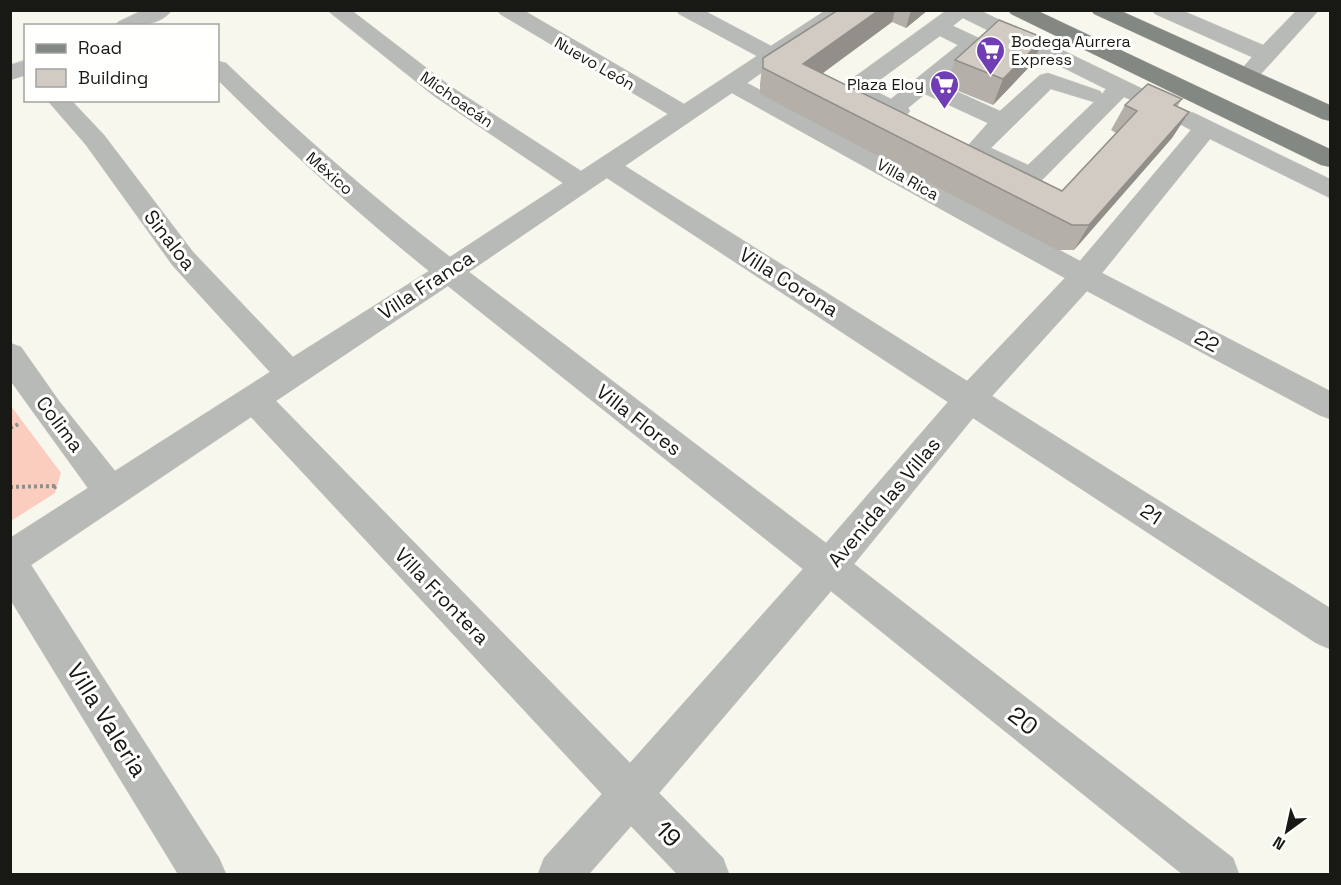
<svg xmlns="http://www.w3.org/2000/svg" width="1341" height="885" viewBox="0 0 1341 885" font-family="'Space Grotesk',sans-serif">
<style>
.green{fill:#facdbf}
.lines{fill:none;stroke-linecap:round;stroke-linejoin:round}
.minor-casing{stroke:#d4d3cb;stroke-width:1}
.major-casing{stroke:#d4d3cb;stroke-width:1}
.path{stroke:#8f8f89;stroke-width:4;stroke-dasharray:3 3;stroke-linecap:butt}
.minor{fill:#b8bab7;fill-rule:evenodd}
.major{fill:#838882;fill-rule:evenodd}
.wall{fill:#b4afa9}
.shaded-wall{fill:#928e89}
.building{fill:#d1cbc4;stroke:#928e89;stroke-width:1.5}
.labels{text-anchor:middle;stroke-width:6;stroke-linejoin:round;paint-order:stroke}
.far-poi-label{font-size:16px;fill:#181815;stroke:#fffffe;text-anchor:start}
.far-street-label{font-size:16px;fill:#181815;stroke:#fffffe}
.street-label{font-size:20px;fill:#181815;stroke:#fffffe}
.near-street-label{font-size:24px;fill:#181815;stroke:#fffffe}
</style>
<rect width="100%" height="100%" fill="#f8f7ee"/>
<path class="green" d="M11 406 61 473 55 493 11 521Z"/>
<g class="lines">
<defs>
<path id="minor" d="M143 10H172C160 27 133 26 115 26L118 22Z
M327 10H351L450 86 581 171 668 114 500 14 497 10H523L684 104 757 56 679 14 676 10H703L771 46 826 10H851L747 83 1080 261 1191 130 1178 123 1174 118 1178 113 1186 111 1194 113 1330 179V198L1210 139 1102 273 1330 391V419L1319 415 1087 291 992 396 1330 608V649L1316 643 973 418 854 564 1233 858 1239 874H1182L831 591 659 793 723 858 729 874H677L631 826 589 874H538L544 858 602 794 251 417 31 565 219 858 226 874H178L10 599V538L88 488 10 380V343L21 347 59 401 115 471 270 372 173 266 86 145 47 100H71L104 135 193 252 293 357 429 271C355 211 285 147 218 80V61L226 63C298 132 371 196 450 257L563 183 434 96ZM732 93 1065 278 967 381 625 166ZM607 178 948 402 826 543 469 272ZM448 286 803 569 630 763 276 401Z
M947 10H979L1147 91 1151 96 1147 101 1139 103 1124 97 1042 180C1014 188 992 162 967 156L964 150 988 123 925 94 908 108 910 111 906 116 898 118 851 97 846 86 849 81ZM963 18 1106 89 1102 94 1100 91 1048 73 1040 75 1000 111 938 83 984 44 981 39 953 26ZM940 36 958 45 891 99 869 88ZM1051 89 1094 102 1028 165 991 148Z
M1152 10H1181L1263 45 1297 10H1319L1260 75 1252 77 1244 75 1241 70 1252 57 1155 14Z
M26 60V75L10 80V65Z"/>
<path id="major" d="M1008 10H1036L1330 149V167L1321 165 1011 14Z
M1091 10H1119L1330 105V121L1322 119 1094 14Z"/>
</defs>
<use href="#minor" class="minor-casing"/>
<use href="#major" class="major-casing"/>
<path class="path" d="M10 428 21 423
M10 487 57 486 53 488"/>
<use href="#minor" class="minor"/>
<use href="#major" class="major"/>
</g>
<path class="wall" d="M838 10H928L906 28 892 22 822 74 1062 191 1116 133 1111 130 1125 105 1182 99 1177 107 1189 112 1172 138 1074 250H1057L760 94V84L763 58Z
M955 60 1033 63 993 105 946 86Z"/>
<path class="shaded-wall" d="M879 10H895L892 22 802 88 803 64Z
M911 10H928L906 28Z
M1044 38 1033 63 993 105 1003 79Z
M1189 112 1172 138 1074 250 1089 225Z"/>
<path class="building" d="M838 10H879L803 64 1062 191 1137 111 1125 105 1148 84 1182 99 1174 105 1189 112 1089 225H1072L763 68V58Z
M999 20 1044 38 1003 79 955 60Z"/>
<defs>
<symbol id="supermarket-pin" viewBox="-11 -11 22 30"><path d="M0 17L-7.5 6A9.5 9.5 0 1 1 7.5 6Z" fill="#713db4" stroke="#fffffe"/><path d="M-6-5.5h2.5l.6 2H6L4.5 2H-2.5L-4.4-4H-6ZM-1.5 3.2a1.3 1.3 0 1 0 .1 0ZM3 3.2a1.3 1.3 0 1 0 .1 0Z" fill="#fff"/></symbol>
</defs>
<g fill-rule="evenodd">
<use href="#supermarket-pin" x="974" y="34" width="33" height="45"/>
<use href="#supermarket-pin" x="928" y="68" width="33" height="45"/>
</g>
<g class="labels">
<g class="far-poi-label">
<text x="1011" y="47">Bodega Aurrera<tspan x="1011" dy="18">Express</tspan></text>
<text x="924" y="90" text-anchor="end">Plaza Eloy</text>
</g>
<g class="far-street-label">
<text transform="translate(595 63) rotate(30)" y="6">Nuevo León</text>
<text transform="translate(457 99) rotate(35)" y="6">Michoacán</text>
<text transform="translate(330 173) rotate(41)" y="6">México</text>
<text transform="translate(908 179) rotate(29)" y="6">Villa Rica</text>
</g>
<g class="street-label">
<text transform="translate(170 240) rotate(52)" y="7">Sinaloa</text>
<text transform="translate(789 282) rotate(32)" y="7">Villa Corona</text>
<text transform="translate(426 285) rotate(-33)" y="7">Villa Franca</text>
<text transform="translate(1207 341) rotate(28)" y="7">22</text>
<text transform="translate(639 420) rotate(38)" y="7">Villa Flores</text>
<text transform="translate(60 424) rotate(53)" y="7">Colima</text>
<text transform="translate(884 502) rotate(-50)" y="7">Avenida las Villas</text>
<text transform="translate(1151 514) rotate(33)" y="7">21</text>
<text transform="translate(442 596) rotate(46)" y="7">Villa Frontera</text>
</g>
<g class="near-street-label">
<text transform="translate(107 720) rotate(58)" y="8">Villa Valeria</text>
<text transform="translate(1023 721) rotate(38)" y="8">20</text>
<text transform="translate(668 834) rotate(46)" y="8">19</text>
</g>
</g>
<rect width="1341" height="885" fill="none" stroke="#181815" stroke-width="24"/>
<rect x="24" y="24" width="195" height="78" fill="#fffffe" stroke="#a3a3a1" stroke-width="1.5"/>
<rect x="36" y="44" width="30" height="9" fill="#838882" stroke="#a3a3a1" stroke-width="1.5"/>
<text x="78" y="54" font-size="18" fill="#181815">Road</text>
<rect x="36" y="69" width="30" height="18" fill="#d1cbc4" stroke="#a3a3a1" stroke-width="1.5"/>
<text x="78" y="84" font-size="18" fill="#181815">Building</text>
<g transform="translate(1287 831) rotate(213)" stroke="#fffffe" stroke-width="4.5" paint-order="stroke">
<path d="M0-4.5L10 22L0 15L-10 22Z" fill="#181815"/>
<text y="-9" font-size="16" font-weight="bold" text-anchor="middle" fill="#181815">N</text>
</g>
</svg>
